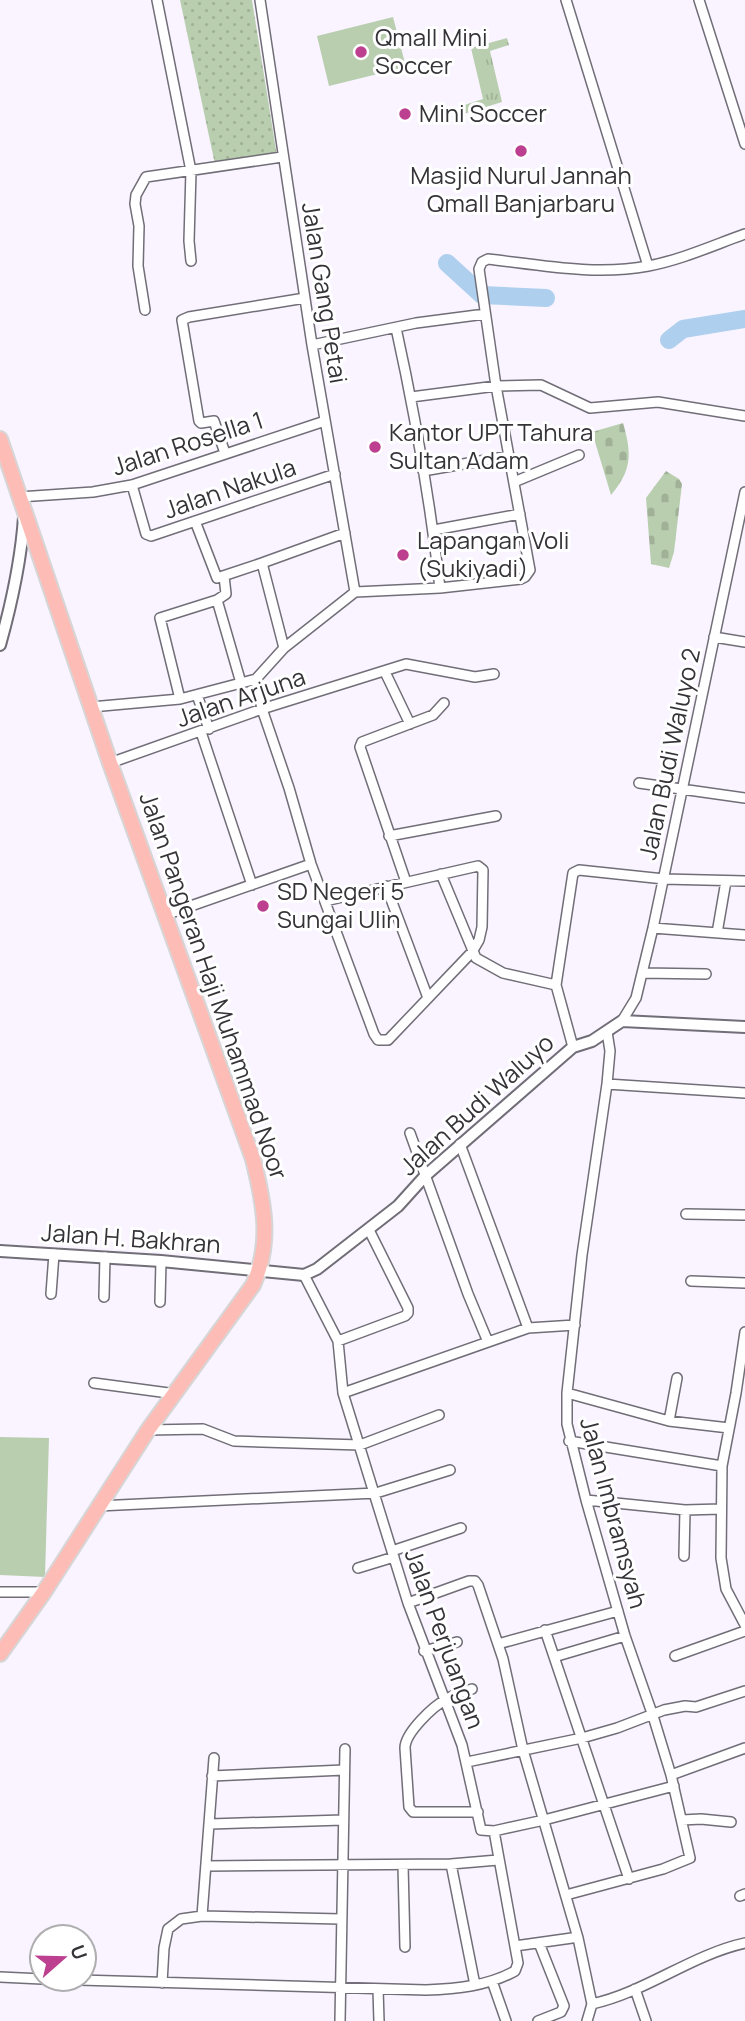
<svg xmlns="http://www.w3.org/2000/svg" width="745" height="2021" viewBox="0 0 745 2021" font-family="Manrope,sans-serif">
<style>
.grass{fill:url(#grass-dots)}
.cemetery{fill:url(#cemetery-stones)}
.park{fill:url(#park-tufts)}
.pitch{fill:#b9ceaf}
.lines{fill:none;stroke-linecap:round;stroke-linejoin:round}
.river{stroke:#aecfed;stroke-width:18}
.minor-casing{stroke:#716e77;stroke-width:12}
.tertiary-casing{stroke:#716e77;stroke-width:14}
.primary-casing{stroke:#d7d6d7;stroke-width:18}
.minor{stroke:#fff;stroke-width:9}
.tertiary{stroke:#fff;stroke-width:10}
.primary{stroke:#febcb6;stroke-width:14}
.poi-dot{fill:#bc408f;stroke:#fff;stroke-width:2.5}
.labels{text-anchor:middle;stroke-width:6;stroke-linejoin:round;paint-order:stroke}
.poi-label{font-size:24px;fill:#353337;stroke:#fff;text-anchor:start}
.street-label{font-size:24px;fill:#353337;stroke:#fff}
</style>
<defs>
<pattern id="grass-dots" width="8" height="8" patternUnits="userSpaceOnUse" patternTransform="scale(1.75)"><rect width="8" height="8" fill="#b9ceaf"/><path d="M2 2h.1M6 6h.1" fill="none" stroke="#a0b197" stroke-width="1.8" stroke-linecap="round"/></pattern>
<pattern id="cemetery-stones" width="16" height="16" patternUnits="userSpaceOnUse" patternTransform="scale(1.75)"><rect width="16" height="16" fill="#b9ceaf"/><path d="M2 7V4a2 2 0 0 1 4 0v3zM10 15v-3a2 2 0 0 1 4 0v3z" fill="#a0b197"/></pattern>
<pattern id="park-tufts" width="24" height="20" patternUnits="userSpaceOnUse" patternTransform="scale(1.75)"><rect width="24" height="20" fill="#b9ceaf"/><path d="M3 7l-1-3M5 7V3M7 7l1-3M15 17l-1-3M17 17v-4M19 17l1-3" fill="none" stroke="#a0b197"/></pattern>
</defs>
<rect width="100%" height="100%" fill="#f9f4ff"/>
<path class="grass" d="M180 0H252L277 156 216 169Z"/>
<path class="cemetery" d="M623 423C632 454 632 470 611 495L592 432Z
M666 471 679 479 682 484 674 552 669 568 651 564 646 498Z"/>
<path class="park" d="M507 38 509 45 490 51 502 102 460 115 458 107 483 99 471 48Z"/>
<path class="pitch" d="M393 17 406 67 329 86 317 36Z
M0 1437 49 1438 45 1577 0 1575Z"/>
<g class="lines">
<path class="river" d="M447 263 482 295 546 298
M669 340 683 329 745 319"/>
<defs>
<path id="minor" d="M157 0 191 171 189 241 191 261
M260 0 312 345 355 592
M566 0 648 266
M699 0 745 144
M145 310 138 266 139 226 135 204 136 195 146 177 282 157
M396 328C415 414 430 501 440 588
M312 345 416 323 485 314
M411 397 496 386 541 385 590 408 658 402 745 416
M225 453 214 421 201 423 199 421 182 320 189 317 305 298
M423 471 509 456
M514 482 579 455
M132 485 146 534 151 536 335 474
M19 497 93 492 132 485 325 421
M195 521 217 578 262 563 284 648
M434 530 520 514
M262 563 345 533
M224 576 226 594 217 600 241 683
M714 637 745 642
M385 672 410 724
M256 679 284 648 355 592 440 588 521 579 525 577 530 570 496 386 479 269 482 262 488 259C540 265 596 276 648 266 681 260 714 245 745 234
M256 679 262 709 289 788 311 864 374 1034 378 1040H388L472 952 479 940 482 927 483 870 478 866 325 901
M197 695 209 729
M180 699 160 618 217 600
M91 707 180 699 256 679
M201 732 252 885
M110 763 262 709 406 664 475 677 494 674
M639 783 745 798
M389 836 496 816
M441 874 476 958 503 973 556 985
M406 882 360 747 362 742 433 715 444 703
M386 886 428 998
M165 915 311 864
M653 928 745 935
M717 933 726 881
M643 973 706 974
M622 1021 636 998 653 928 745 492
M573 1047 556 985 573 873 579 870 664 879 745 881
M607 1084 745 1093
M410 1133 468 1294 488 1342
M460 1144 528 1328
M686 1214 745 1215
M304 1275 338 1341 343 1393 408 1603 462 1745 481 1830 494 1831 544 1820 674 1786
M691 1281 745 1283
M51 1294 54 1254
M104 1297 105 1257
M160 1302 161 1261
M745 1332 736 1393 722 1466 721 1558 726 1589 745 1625
M338 1341 405 1316 408 1313V1308L369 1230
M94 1383 176 1394
M343 1393 528 1328 575 1325
M567 1393 669 1421 729 1428
M669 1421 677 1378
M148 1430 203 1429 234 1441 360 1445 439 1415
M569 1441 722 1466
M586 1500 685 1510 721 1509
M98 1506 376 1493 450 1470
M392 1551 461 1528
M684 1556 685 1510
M358 1568 394 1557
M0 1592H44
M408 1603 469 1581H475L478 1585 503 1659 523 1750 578 1938 592 2004 587 2021
M545 1630 629 1879
M498 1644 618 1611
M424 1651 457 1642
M675 1656 745 1631
M554 1657 625 1636
M472 1689C464 1692 454 1694 447 1699 433 1706 405 1733 405 1748L409 1807 413 1812H478
M467 1762 582 1738 617 1728 664 1710 685 1706 696 1707 745 1691
M671 1775 745 1748
M212 1776 344 1770
M682 1820 701 1819 731 1822
M210 1824 343 1820
M451 1864 475 1985
M403 1865 405 1947
M207 1866 451 1864 498 1860
M566 1895 663 1869 690 1858 671 1775 653 1716 625 1636 586 1500 567 1424V1393L582 1255 607 1084 610 1051 607 1032
M740 1896 745 1894
M202 1916 214 1758
M515 1946 572 1938
M0 1977 42 1979
M44 1979 426 1990C456 1989 488 1986 515 1971L518 1963 494 1831
M492 1981 506 2021
M162 1983 164 1948 168 1929 181 1919 202 1916 341 1919
M378 1989 379 2021
M635 1989 646 2021
M592 2004C646 1992 691 1955 745 1943
M340 2021 345 1749
M538 2021 561 2012 564 2006 539 1943"/>
<path id="tertiary" d="M0 645C12 602 21 561 24 517
M0 1251 161 1261 304 1275 317 1269 398 1206 426 1175 573 1047 592 1041 622 1021 745 1027"/>
<path id="primary" d="M0 439 110 763 253 1159C264 1203 272 1243 253 1285L148 1430 44 1592 0 1654"/>
</defs>
<use href="#minor" class="minor-casing"/>
<use href="#tertiary" class="tertiary-casing"/>
<use href="#primary" class="primary-casing"/>
<use href="#minor" class="minor"/>
<use href="#tertiary" class="tertiary"/>
<use href="#primary" class="primary"/>
</g>
<g class="poi-dot">
<circle cx="361" cy="52" r="7"/>
<circle cx="405" cy="114" r="7"/>
<circle cx="521" cy="151" r="7"/>
<circle cx="375" cy="447" r="7"/>
<circle cx="403" cy="555" r="7"/>
<circle cx="263" cy="906" r="7"/>
</g>
<g class="labels">
<g class="poi-label">
<text x="375" y="46">Qmall Mini<tspan x="375" dy="28">Soccer</tspan></text>
<text x="419" y="122">Mini Soccer</text>
<text x="521" y="184" text-anchor="middle">Masjid Nurul Jannah<tspan x="521" dy="28">Qmall Banjarbaru</tspan></text>
<text x="389" y="441">Kantor UPT Tahura<tspan x="389" dy="28">Sultan Adam</tspan></text>
<text x="417" y="549">Lapangan Voli<tspan x="417" dy="28">(Sukiyadi)</tspan></text>
<text x="277" y="900">SD Negeri 5<tspan x="277" dy="28">Sungai Ulin</tspan></text>
</g>
<g class="street-label">
<text transform="translate(324 293) rotate(81)" y="8">Jalan Gang Petai</text>
<text transform="translate(188 444) rotate(-18)" y="8">Jalan Rosella 1</text>
<text transform="translate(230 489) rotate(-19)" y="8">Jalan Nakula</text>
<text transform="translate(241 698) rotate(-19)" y="8">Jalan Arjuna</text>
<text transform="translate(670 754) rotate(-78)" y="8">Jalan Budi Waluyo 2</text>
<text transform="translate(213 986) rotate(71)" y="8">Jalan Pangeran Haji Muhammad Noor</text>
<text transform="translate(477 1105) rotate(-42)" y="8">Jalan Budi Waluyo</text>
<text transform="translate(131 1239) rotate(4)" y="8">Jalan H. Bakhran</text>
<text transform="translate(613 1513) rotate(75)" y="8">Jalan Imbramsyah</text>
<text transform="translate(444 1639) rotate(70)" y="8">Jalan Perjuangan</text>
</g>
</g>
<g transform="translate(63 1958) rotate(70)"><circle r="33" fill="#ffffff" stroke="#aeadaf" stroke-width="2"/>
<path d="M0-5L12 26L0 18L-12 26Z" fill="#bc408f"/>
<text y="-10" font-size="19" font-weight="bold" text-anchor="middle" fill="#353337">U</text>
</g>
</svg>
